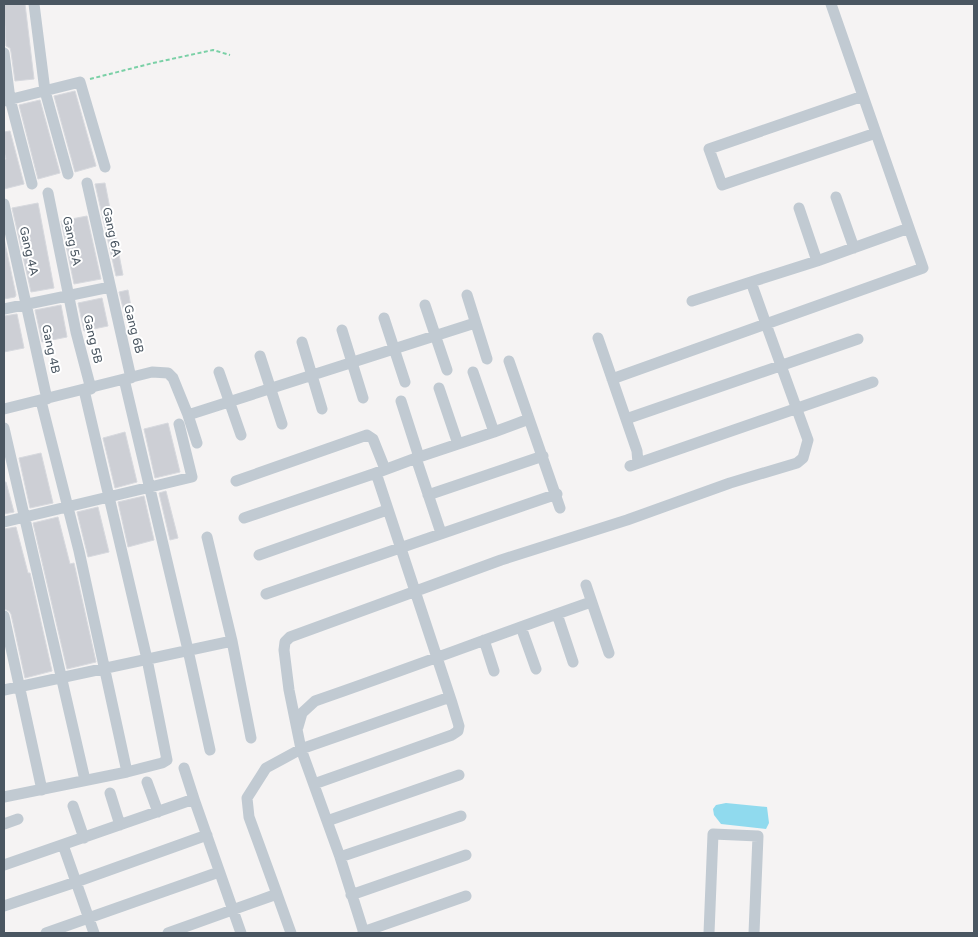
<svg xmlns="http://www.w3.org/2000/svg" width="978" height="937" viewBox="0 0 978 937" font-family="'Varela Round',sans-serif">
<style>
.water{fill:#90daee}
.building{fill:#cdcfd5;stroke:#d7d9de}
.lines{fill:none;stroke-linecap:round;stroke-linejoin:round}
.path{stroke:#7ad0a6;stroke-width:2;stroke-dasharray:4 2.5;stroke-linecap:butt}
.minor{stroke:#c1cad2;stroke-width:11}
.labels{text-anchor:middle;stroke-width:4;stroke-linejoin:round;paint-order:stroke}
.street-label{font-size:12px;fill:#4a5661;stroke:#fff}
</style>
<rect width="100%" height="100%" fill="#f5f3f3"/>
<path class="water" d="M726 803 767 807 769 823 766 829 721 824 714 815 713 809 716 805Z"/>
<path class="building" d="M4 4H25L34 79 15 81 11 52 10 48 6 46Z
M75 91 96 166 75 172 54 96Z
M40 100 60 173 38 179 19 105Z
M10 131 24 184 4 189V160L6 159 4 151V132Z
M105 183 123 275 116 276 95 184Z
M38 203 54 288 31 292 12 208Z
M87 216 101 279 74 284 61 221Z
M4 238 16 295 15 297 4 299Z
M128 290 133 318 126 320 119 292Z
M102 298 108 326 84 331 78 303Z
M61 305 67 337 42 342 35 310Z
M17 314 24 348 4 352V316Z
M168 423 180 472 155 478 144 429Z
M125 432 137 482 115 488 103 438Z
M41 453 53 503 30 508 19 458Z
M4 482H6L14 512 4 514Z
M166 491 178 538 170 540 159 493Z
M144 496 154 540 128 547 118 502Z
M98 507 109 552 88 557 77 512Z
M58 517 70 564 74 563 96 662 67 669 33 523Z
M16 527 28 573H30L52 671 25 678 11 614 9 611 4 609V529Z"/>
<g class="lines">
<path class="path" d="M90 79 153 63 213 50 230 55"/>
<path class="minor" d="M34 4 45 91 68 174
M4 53 10 99 32 184
M863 96 709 149 722 185 876 133
M4 101 80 82 105 167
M87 183 131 378
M48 193 76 332 91 389
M836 197 854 248
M4 204 47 399
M799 208 817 261
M467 295 487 359
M692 301 751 282
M425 305 447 370
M4 309 110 287
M384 318 405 382
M342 330 363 398
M598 338 637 451 638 463
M302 342 322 409
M260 356 282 424
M509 361 560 508
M219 372 241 435
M124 379 188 650 210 750
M612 379 766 324 751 282 817 261 909 228
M439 388 458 444
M41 401 79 551 127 772
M401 401 419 457
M4 409 152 372 168 373 173 378 188 415 475 323
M188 415 197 443
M626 419 858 339
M4 428 85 780
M494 432 529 419
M416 458 441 533
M630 466 873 382
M376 473 419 457 494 432 473 372
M236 481 367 435 373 439 385 469
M428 495 543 456
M244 518 376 473 452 703 459 726 458 731 452 735 314 784
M4 522 192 477 179 424
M207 537 232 641 251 738
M259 555 387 510
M586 585 609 653
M266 594 557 494
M557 614 573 662
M4 616 42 790
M521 627 536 669
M484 640 494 671
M4 690 232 641
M298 727 302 713 315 701C408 669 499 634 591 602
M184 768 194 799
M147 782 158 812
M110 793 120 825
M4 797 127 772 162 763 167 760 147 659 84 390
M73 806 84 838
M327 821 459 775
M4 824 18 819
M63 845 94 933
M340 857 461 816
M4 865 194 799 241 933
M277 894 249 817 247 798 266 768 301 749 450 697
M351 895 466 855
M4 906 76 882 207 835
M363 932 466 896
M46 933 219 872
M168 933 277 894 291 933
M364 933 340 857 301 749 289 690 284 650 285 642 290 637 501 560 627 520 730 483 797 463 803 458 808 440 766 324 923 268 831 4
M709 933 713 834 758 836 754 933"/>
</g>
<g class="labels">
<g class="street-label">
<text transform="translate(112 232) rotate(78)" y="4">Gang 6A</text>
<text transform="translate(72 241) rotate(78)" y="4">Gang 5A</text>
<text transform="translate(29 251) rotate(77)" y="4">Gang 4A</text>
<text transform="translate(134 329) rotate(76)" y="4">Gang 6B</text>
<text transform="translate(93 339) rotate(77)" y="4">Gang 5B</text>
<text transform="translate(51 349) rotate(78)" y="4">Gang 4B</text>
</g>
</g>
<rect width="978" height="937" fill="none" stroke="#4a5661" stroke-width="10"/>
</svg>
